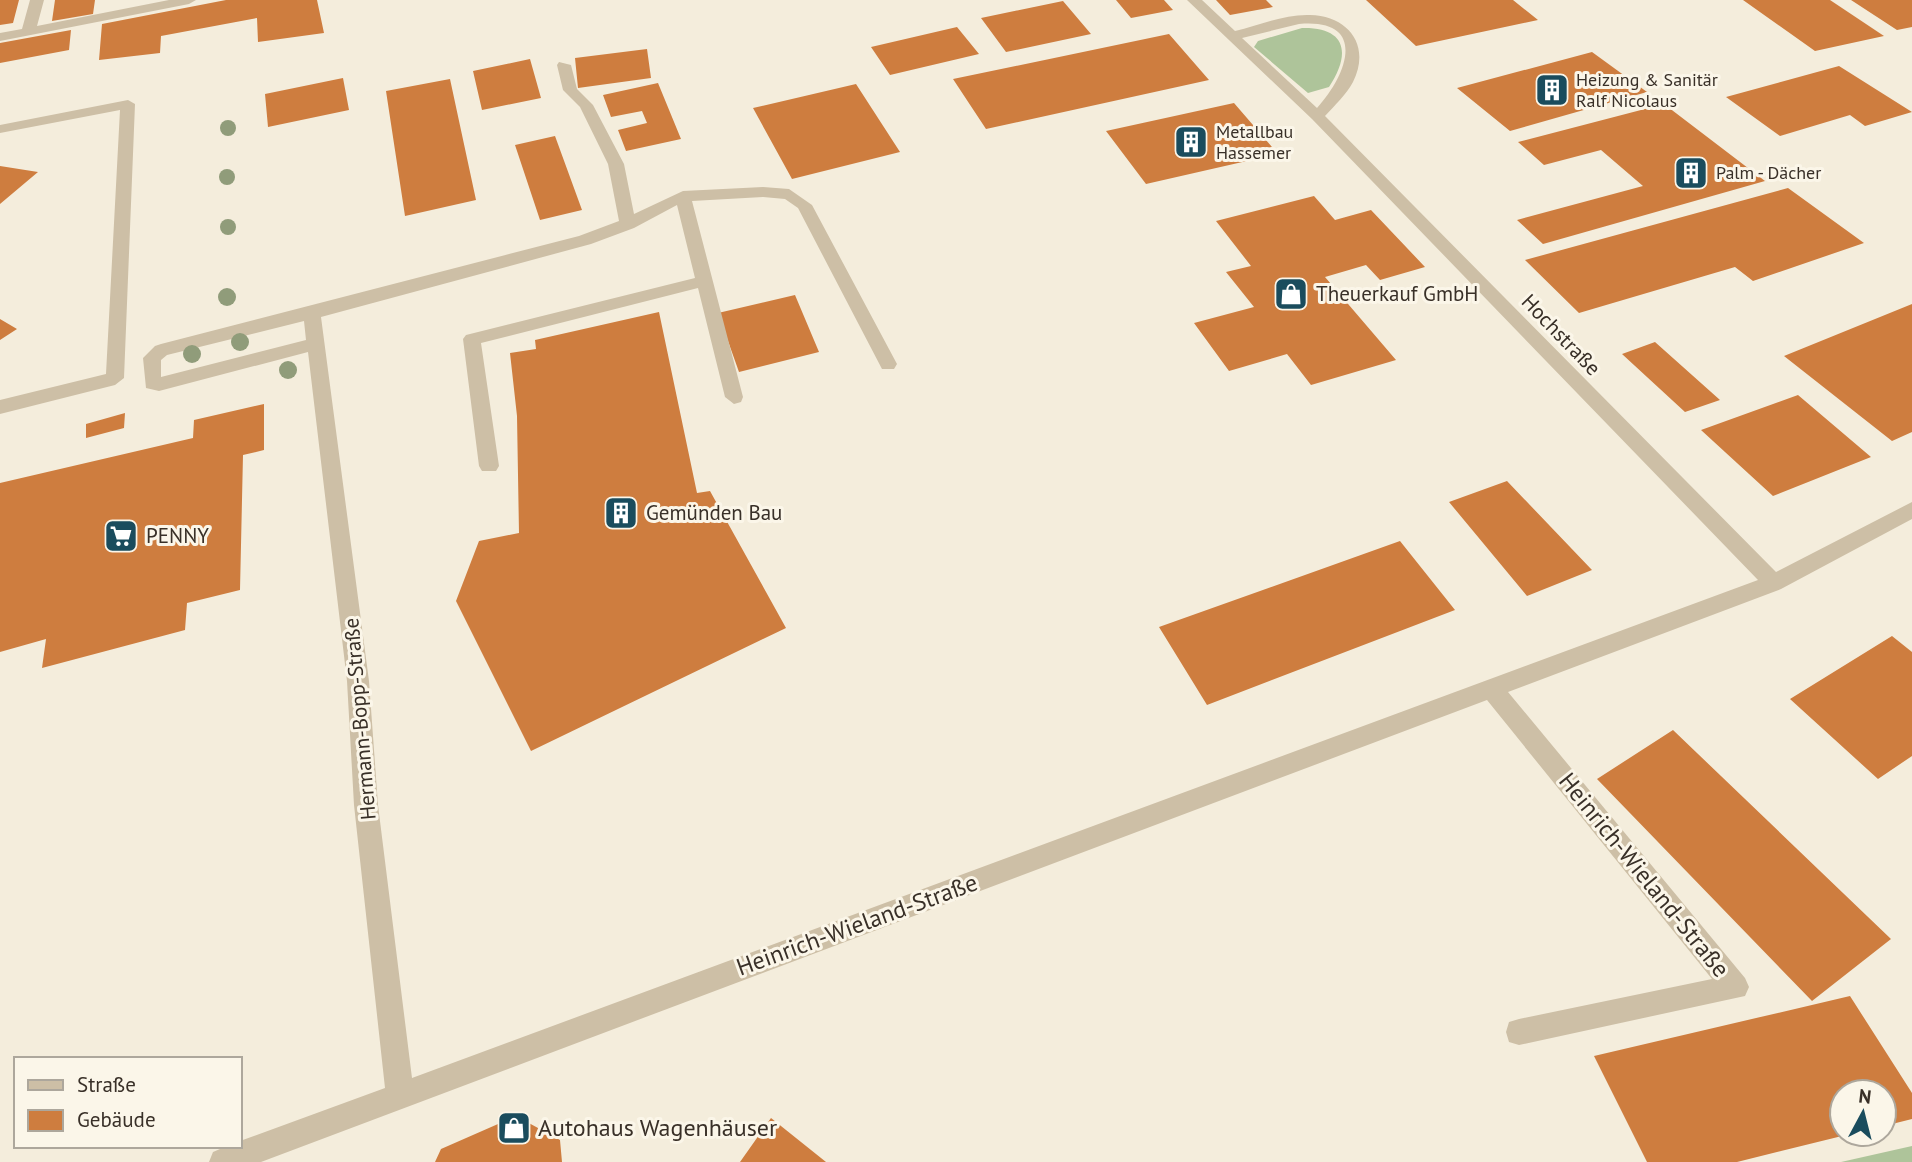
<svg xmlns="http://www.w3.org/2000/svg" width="1912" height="1162" viewBox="0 0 1912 1162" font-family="'PT Sans',sans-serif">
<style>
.green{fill:#aec49a}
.building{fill:#ce7d3f}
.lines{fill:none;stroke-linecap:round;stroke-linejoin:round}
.minor{fill:#cdbfa6;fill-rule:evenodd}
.tree{fill:#909c7a}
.labels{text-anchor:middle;stroke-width:6;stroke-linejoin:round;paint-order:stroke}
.far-poi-label{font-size:18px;fill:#393028;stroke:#fbf6e9;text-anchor:start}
.poi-label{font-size:21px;fill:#393028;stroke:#fbf6e9;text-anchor:start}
.street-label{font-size:21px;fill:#393028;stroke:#fbf6e9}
.near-street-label{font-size:24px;fill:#393028;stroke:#fbf6e9}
.near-poi-label{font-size:24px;fill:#393028;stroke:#fbf6e9;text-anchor:start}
</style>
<rect width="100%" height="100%" fill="#f4eddc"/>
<path class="green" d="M1302 28C1347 27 1351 54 1329 87L1308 93 1254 47 1258 41Z
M1912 1146V1162H1841Z"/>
<path class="building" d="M0 0H19L13 23 0 25Z
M55 0H95L93 14 52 21Z
M226 0H317L324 33 258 42 257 18 161 36 160 53 99 60 102 24Z
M1116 0H1164L1173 10 1131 18Z
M1216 0H1266L1273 7 1230 15Z
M1366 0H1513L1538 20 1416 46Z
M1743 0H1830L1884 36 1815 51Z
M1851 0H1912V27L1897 30Z
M1063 1 1091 34 1006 52 981 18Z
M957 27 979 54 890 75 871 47Z
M71 30 69 50 0 63V43Z
M1169 34 1209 80 986 129 953 79Z
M647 49 651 78 578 88 575 58Z
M1592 52 1647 92 1510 131 1457 88Z
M530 59 541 98 482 110 473 71Z
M1839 66 1912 112 1865 126 1850 115 1780 136 1726 97Z
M343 78 349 110 268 127 265 94Z
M450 79 476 200 405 216 386 91Z
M658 83 681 139 626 151 618 130 647 123 642 111 611 117 603 95Z
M856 84 900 152 792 179 753 108Z
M1234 103 1278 154 1146 184 1106 131Z
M1664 104 1765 181 1543 244 1517 220 1643 186 1601 150 1544 165 1518 142Z
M555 136 582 210 540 220 515 145Z
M0 166 38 172 0 204Z
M1788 188 1864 243 1753 281 1735 267 1579 313 1525 260Z
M1314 196 1335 220 1371 210 1425 267 1380 280 1366 265 1325 277 1396 360 1311 385 1287 354 1229 371 1194 323 1254 307 1226 272 1251 266 1216 221Z
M795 295 819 352 739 372 718 313Z
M1912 304V432L1892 441 1784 356Z
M659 312 697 493 710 491 786 628 531 751 456 601 479 541 519 533 517 416 510 353 536 349 535 340Z
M0 319 17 329 0 340Z
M1655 342 1720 400 1685 412 1622 354Z
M1798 395 1871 457 1773 496 1701 430Z
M264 404V450L243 455 240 590 187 603 185 630 42 668 46 639 0 652V483L193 438 194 420Z
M125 413 124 428 86 438V424Z
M1507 481 1592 570 1527 596 1449 502Z
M1400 541 1455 610 1207 705 1159 627Z
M1892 636 1912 652V756L1878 779 1790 699Z
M1673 730 1891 939 1812 1001 1597 779Z
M1850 996 1912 1093V1119L1884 1126V1092H1842V1136L1737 1162H1647L1594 1056Z
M516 1116 560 1140 562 1162H435L441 1149Z
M771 1118 826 1162H740Z"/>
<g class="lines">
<path class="minor" d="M30 0H44L37 26 169 0H196L189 4 0 41V33L22 29Z
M1187 0H1202L1235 31C1259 25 1285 14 1310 15 1349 16 1371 46 1353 82 1346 95 1335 105 1325 116L1776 572 1912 502V519L1781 589 1508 692 1745 978 1749 987 1745 996 1519 1045 1509 1042 1506 1032 1509 1022 1519 1019 1712 979 1487 700 261 1162H209L213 1152 227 1146H240V1141L385 1088 354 805 347 681 308 352 159 391 146 388 143 358 155 346 161 344 579 236 619 221 608 164 580 107 563 90 557 65 559 62 571 65 577 89 593 105 624 164 634 214 683 191 763 187 789 189 812 205 897 364 894 369H882L798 208 785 199 763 197 692 201 743 397 741 402 734 404 725 397 698 288 481 343 499 466 496 471H482L479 466 463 339 466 335 695 278 677 205 634 228 591 244 321 317 369 681 378 805 412 1078 1758 580 1312 119ZM1299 24C1368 18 1348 74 1317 108L1242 38ZM304 321 306 340 161 377V360L167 355Z
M128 100 135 104 124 378 115 385 0 414V400L106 374 120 110 0 133V125Z"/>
</g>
<g class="tree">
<circle cx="228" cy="128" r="8"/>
<circle cx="227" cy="177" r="8"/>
<circle cx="228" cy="227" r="8"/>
<circle cx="227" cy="297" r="9"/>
<circle cx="240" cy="342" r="9"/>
<circle cx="192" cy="354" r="9"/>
<circle cx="288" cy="370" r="9"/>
</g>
<defs>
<symbol id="building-square" viewBox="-11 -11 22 22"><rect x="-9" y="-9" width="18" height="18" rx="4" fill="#1a4c5d" stroke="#fbf6e9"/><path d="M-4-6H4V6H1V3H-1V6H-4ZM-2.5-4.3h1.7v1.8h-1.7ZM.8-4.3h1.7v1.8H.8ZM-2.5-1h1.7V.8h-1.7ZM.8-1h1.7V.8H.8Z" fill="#fff"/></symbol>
<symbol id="shop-square" viewBox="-11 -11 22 22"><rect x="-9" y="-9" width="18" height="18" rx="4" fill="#1a4c5d" stroke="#fbf6e9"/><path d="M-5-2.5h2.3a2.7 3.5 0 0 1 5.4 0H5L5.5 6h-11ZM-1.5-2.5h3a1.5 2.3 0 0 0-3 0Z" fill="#fff"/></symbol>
<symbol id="supermarket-square" viewBox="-11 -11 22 22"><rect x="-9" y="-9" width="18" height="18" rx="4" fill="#1a4c5d" stroke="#fbf6e9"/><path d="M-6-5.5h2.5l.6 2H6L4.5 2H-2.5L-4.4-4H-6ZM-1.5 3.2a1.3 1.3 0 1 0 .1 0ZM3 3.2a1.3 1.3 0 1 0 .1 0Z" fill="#fff"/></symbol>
</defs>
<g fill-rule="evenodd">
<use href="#building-square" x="1533" y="71" width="38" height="38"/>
<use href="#building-square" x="1172" y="123" width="38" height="38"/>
<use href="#building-square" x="1672" y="154" width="38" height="38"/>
<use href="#shop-square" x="1272" y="275" width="38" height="38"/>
<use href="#building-square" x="602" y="494" width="38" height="38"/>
<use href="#supermarket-square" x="102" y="517" width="38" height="38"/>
<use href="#shop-square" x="495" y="1109" width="38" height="38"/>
</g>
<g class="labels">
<g class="far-poi-label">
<text x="1576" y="86">Heizung &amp; Sanitär<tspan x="1576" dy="21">Ralf Nicolaus</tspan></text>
<text x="1216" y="138">Metallbau<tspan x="1216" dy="21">Hassemer</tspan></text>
<text x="1716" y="179">Palm - Dächer</text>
</g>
<g class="poi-label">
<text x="1316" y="301">Theuerkauf GmbH</text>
<text x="646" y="520">Gemünden Bau</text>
<text x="146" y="543">PENNY</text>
</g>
<g class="street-label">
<text transform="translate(1561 335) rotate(46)" y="7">Hochstraße</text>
<text transform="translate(360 719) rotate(-95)" y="7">Hermann-Bopp-Straße</text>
</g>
<g class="near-street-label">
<text transform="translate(1644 875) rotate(51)" y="8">Heinrich-Wieland-Straße</text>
<text transform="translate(857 925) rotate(-20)" y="8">Heinrich-Wieland-Straße</text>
</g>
<g class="near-poi-label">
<text x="538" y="1136">Autohaus Wagenhäuser</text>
</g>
</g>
<rect x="14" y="1057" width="228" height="91" fill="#fbf6e9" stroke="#ada79c" stroke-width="2"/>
<rect x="28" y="1080" width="35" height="10" fill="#cdbfa6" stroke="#ada79c" stroke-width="2"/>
<text x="77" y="1092" font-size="21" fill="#393028">Straße</text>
<rect x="28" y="1110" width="35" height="21" fill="#ce7d3f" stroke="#ada79c" stroke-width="2"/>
<text x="77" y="1127" font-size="21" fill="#393028">Gebäude</text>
<g transform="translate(1863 1113) rotate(7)"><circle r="33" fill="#fbf6e9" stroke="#ada79c" stroke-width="2"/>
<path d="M0-5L12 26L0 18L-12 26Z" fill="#1a4c5d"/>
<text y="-10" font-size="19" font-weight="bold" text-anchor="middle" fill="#393028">N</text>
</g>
</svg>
